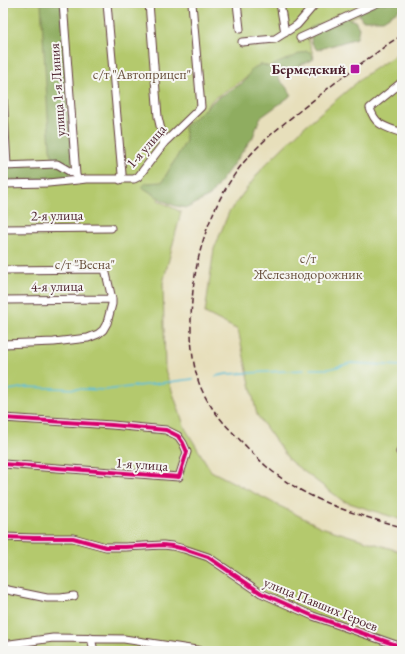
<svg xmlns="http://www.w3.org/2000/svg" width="405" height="654" viewBox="0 0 405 654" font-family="'EB Garamond',serif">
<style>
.green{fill:#b4c96d;stroke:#7f744c}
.forest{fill:#8fad60;stroke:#6c6646}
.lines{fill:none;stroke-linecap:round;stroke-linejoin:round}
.stream{stroke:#5cbfda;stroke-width:1.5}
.minor-casing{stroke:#623c41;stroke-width:9}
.minor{stroke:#fff;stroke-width:7}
.rail{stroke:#4a1f2b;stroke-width:1.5;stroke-dasharray:6 3;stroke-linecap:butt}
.cycleway-casing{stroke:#f6f6f2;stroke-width:6}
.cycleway{stroke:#d6006c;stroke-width:4}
.poi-dot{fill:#b5179e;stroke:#f6f6f2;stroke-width:1.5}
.labels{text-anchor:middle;stroke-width:4;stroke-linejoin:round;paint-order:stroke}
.poi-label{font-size:14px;font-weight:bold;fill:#4a1f2b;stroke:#f6f6f2;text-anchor:end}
.park-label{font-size:14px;fill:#6a523f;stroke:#f6f6f2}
.street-label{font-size:14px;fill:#4a1f2b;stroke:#f6f6f2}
</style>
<rect width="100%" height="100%" fill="#f6f6f2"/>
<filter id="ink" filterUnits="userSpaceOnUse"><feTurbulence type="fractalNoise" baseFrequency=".025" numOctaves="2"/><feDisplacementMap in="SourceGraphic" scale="8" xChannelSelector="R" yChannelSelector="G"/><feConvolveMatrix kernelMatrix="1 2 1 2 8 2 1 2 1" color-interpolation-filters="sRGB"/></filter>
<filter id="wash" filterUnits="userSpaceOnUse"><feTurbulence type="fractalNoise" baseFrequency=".012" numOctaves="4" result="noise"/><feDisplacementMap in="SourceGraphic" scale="16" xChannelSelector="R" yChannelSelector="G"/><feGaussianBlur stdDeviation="0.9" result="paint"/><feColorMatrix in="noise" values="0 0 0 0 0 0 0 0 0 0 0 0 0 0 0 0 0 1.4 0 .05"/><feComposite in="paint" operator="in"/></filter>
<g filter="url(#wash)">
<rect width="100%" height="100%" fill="#e7dfbb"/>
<path class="green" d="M3 3H382L308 39 314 57 275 74 256 72 214 98 184 132 195 141 158 200 181 212 163 283 165 370 185 428 211 471 321 527 402 552V651H3Z
M402 51V520L343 501 290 461 257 415 238 330 205 313 214 249 229 212 264 166 305 126 368 73Z"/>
<path class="forest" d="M41 3H62L73 166 67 168 73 175V178L3 180V166L50 165 54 160 50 149Z
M370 3H402V8L383 20H362L358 12Z
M341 16 355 21 359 28 357 38 317 50 311 42 312 35 310 28Z
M306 51 310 52 314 59 289 70 281 68 274 70C279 81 285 84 291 94L289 97 260 118 253 137 210 196 187 208 175 206 162 200 142 187 146 183 162 182 186 141 184 127 216 99 244 82 252 69 262 64 269 67Z"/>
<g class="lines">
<path class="stream" d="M311 369H329L351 363 402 366
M216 376 227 374 304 370
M3 391 26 387 105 390 193 379"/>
</g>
</g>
<g filter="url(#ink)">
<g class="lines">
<defs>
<path id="minor" d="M63 3 76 175
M107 3 122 174 120 180
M149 3 158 117 164 143
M237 3 240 29
M280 3 285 33
M300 38 377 3
M242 42 275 39 297 25 316 3
M402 82 370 108C375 126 386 127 402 133
M3 94 7 166
M3 166 57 164 76 175 78 180 86 179H134L138 177 164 143 201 107 192 3
M3 184 48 183 78 180
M3 229 111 228
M3 270 105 269 112 299V304L107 323 103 330 98 334 88 338 54 342 3 344
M3 300 112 299
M3 418 112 425 166 430 178 436 183 443 187 452 179 477 3 464
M400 452 402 453
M3 537 34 538H73L106 547H125L163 545 172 546 184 549 208 557 261 593 313 616 402 647
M3 589 47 598H61L74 596
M91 638 94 651
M3 645 53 638 124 639 203 651"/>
</defs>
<use href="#minor" class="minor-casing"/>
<use href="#minor" class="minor"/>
<path class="rail" d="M402 36C393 40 384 47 376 53 357 66 338 80 320 95 292 117 262 139 240 167 213 203 198 246 193 290 190 319 189 354 199 383 207 405 223 423 239 439 248 448 257 458 266 466 305 500 353 514 402 527"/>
<defs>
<path id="cycleway" d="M3 418 112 425 166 430 178 436 183 443 187 452 179 477 3 464
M3 537 34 538H73L106 547H125L163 545 172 546 184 549 208 557 261 593 313 616 402 647"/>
</defs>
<use href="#cycleway" class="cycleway-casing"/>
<use href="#cycleway" class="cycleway"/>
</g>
</g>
<rect class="poi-dot" x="350" y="64" width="10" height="10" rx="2"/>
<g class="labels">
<g class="poi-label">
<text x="346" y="74">Бермедский</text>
</g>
<g class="park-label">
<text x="142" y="79">с/т "Автоприцеп"</text>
<text x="308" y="263">с/т<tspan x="308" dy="16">Железнодорожник</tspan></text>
<text x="85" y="269">с/т "Весна"</text>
</g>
<g class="street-label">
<text transform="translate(57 90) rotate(-94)" y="5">улица 1-я Линия</text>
<text transform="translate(146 146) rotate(-49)" y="5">1-я улица</text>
<text transform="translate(57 215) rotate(-1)" y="5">2-я улица</text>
<text transform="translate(57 286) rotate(-1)" y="5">4-я улица</text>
<text transform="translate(142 464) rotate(4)" y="5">1-я улица</text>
<text transform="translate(321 604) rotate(22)" y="5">улица Павших Героев</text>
</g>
</g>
<rect width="405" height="654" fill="none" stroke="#f6f6f2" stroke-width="16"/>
</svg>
